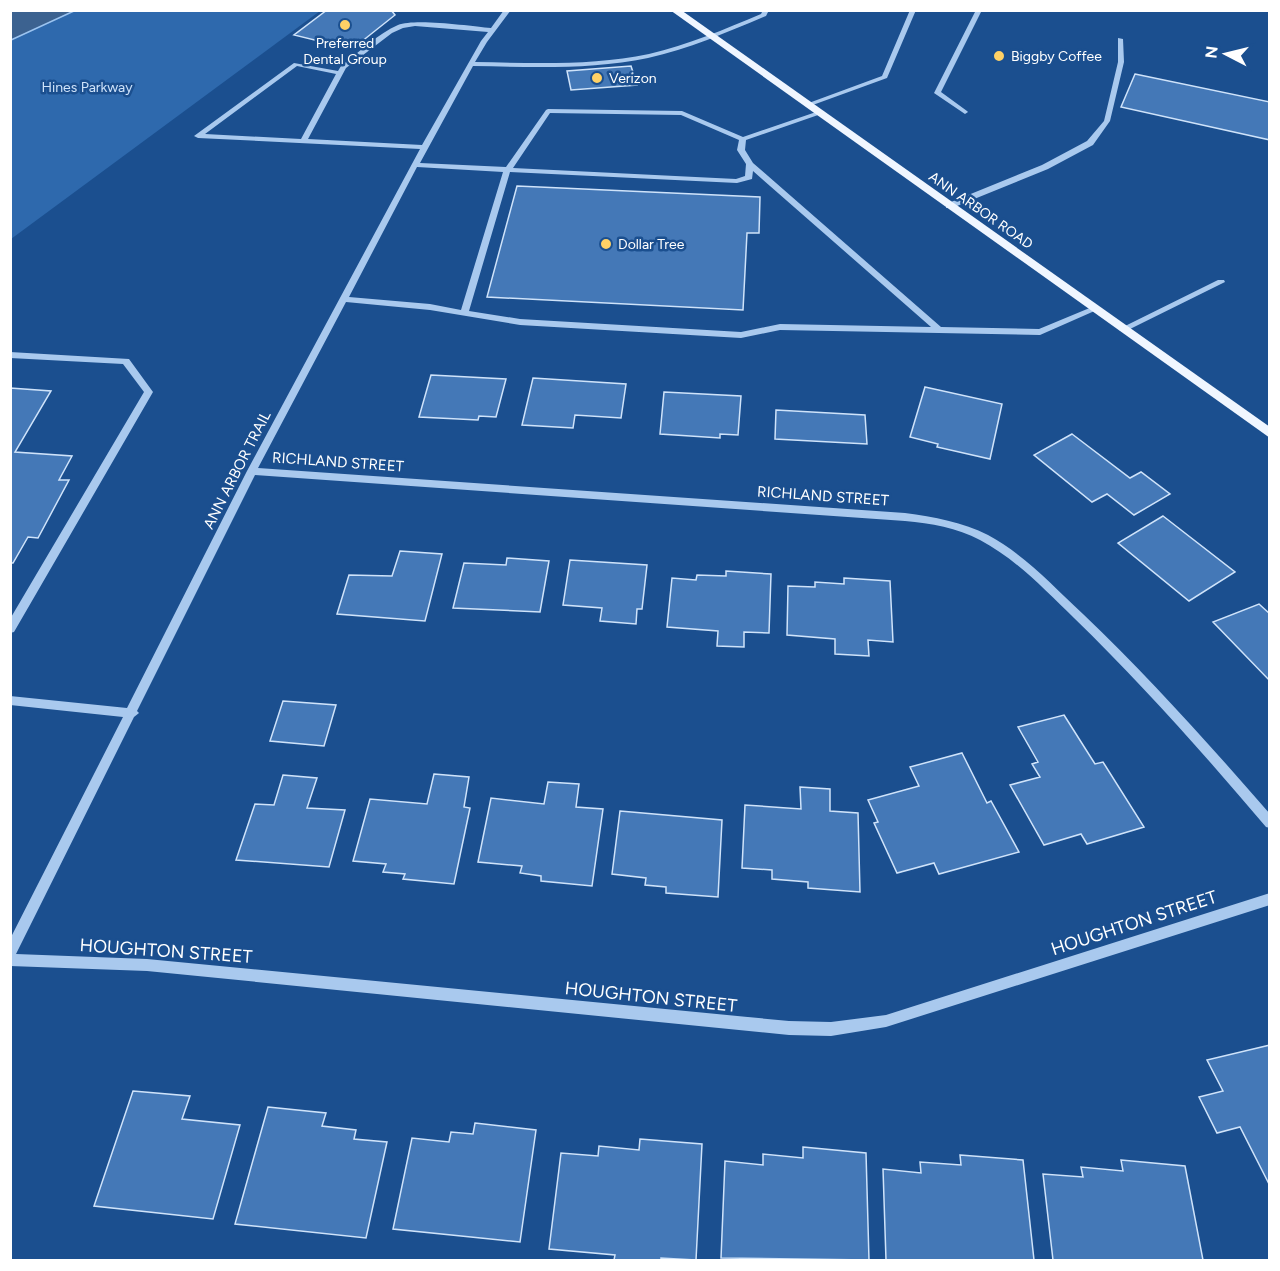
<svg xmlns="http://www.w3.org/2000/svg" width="1280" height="1271" viewBox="0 0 1280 1271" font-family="Figtree,sans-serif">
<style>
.green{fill:#2e69ad}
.water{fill:#3c6290;stroke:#9cc4f0;stroke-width:1.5}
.building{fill:#4478b7;stroke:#cfe3fa;stroke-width:1.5}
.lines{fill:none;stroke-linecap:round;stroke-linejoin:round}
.minor{fill:#a9c9ee;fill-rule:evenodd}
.major{fill:#f0f6ff;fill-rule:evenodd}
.poi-dot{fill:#ffd166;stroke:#1b4f8f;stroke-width:2}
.labels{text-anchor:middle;stroke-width:5;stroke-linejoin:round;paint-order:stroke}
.far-poi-label{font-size:14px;fill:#fff;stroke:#1b4f8f;text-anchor:start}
.far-park-label{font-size:14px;fill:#cfe3fa;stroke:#1b4f8f}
.far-street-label{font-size:14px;fill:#fff;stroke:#1b4f8f}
.street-label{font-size:15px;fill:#fff;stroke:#1b4f8f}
.near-street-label{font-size:18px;fill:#fff;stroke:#1b4f8f}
</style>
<rect width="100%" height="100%" fill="#1b4f8f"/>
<path class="green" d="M11 11H320L11 239Z"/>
<path class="water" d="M11 10H74V11L11 40Z"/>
<path class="building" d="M327 10H391L395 15 361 42 352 40 343 47 294 35Z
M631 66 637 85 571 90 567 71Z
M1135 74 1270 102V140L1121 107Z
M517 186 760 197 759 233H747L743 310 487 297Z
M431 375 506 379 496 417 479 416 478 420 419 417Z
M533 378 626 384 621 418 575 415 573 428 522 425Z
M925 387 1002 404 990 459 937 447 938 444 910 437Z
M10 388 51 391 15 452 72 456 59 480H69L38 538 28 537 13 563H10Z
M664 392 741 396 738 435 720 434V438L660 434Z
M776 410 865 415 867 444 775 439Z
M1072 434 1130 478 1141 472 1170 494 1134 515 1107 494 1092 502 1034 455Z
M1163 516 1235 572 1189 601 1118 543Z
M400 551 442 554 425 621 337 614 349 575 392 576Z
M507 558 549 561 540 612 453 608 464 563 506 565Z
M570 560 647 565 642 609H637L636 624 600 621 602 608 563 605Z
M726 571 771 574 769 633 744 632V647L717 646 718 631 667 627 672 578 696 580 697 575 726 576Z
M844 578 890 581 893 642 868 640 869 656 835 654V639L787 635 788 586 815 587V582L844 584Z
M1259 604 1270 614V681L1213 622Z
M283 701 336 705 324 746 270 741Z
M1064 715 1095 764 1103 762 1144 827 1087 844 1081 834 1044 845 1010 785 1040 777 1032 764 1038 762 1018 727Z
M962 753 987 803 991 801 1019 852 939 874 934 863 897 873 874 823 878 822 868 800 919 786 910 767Z
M434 774 469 777 464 807 470 808 454 884 403 879 405 874 383 872 386 864 353 861 370 799 427 804Z
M283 775 317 778 307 808 345 810 329 867 236 860 255 804 274 805Z
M548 782 579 784 576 807 603 809 592 886 541 881V876L520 873 522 866 478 862 491 798 544 804Z
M800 787 830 789V811L858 813 860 892 808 888V882L772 879V870L742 868 745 805 801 809Z
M620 811 722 820 718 897 666 893V887L645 885 646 878 612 874Z
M1270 1045V1186L1240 1127 1217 1133 1199 1097 1223 1091 1207 1060Z
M133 1091 190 1096 182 1119 240 1125 213 1219 94 1206Z
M268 1107 326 1113 322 1126 356 1130 354 1139 387 1142 366 1238 235 1224Z
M475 1123 536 1130 520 1242 393 1229 412 1138 449 1142 451 1132 473 1134Z
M640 1139 702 1144 696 1260 661 1258V1260H614L615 1255 549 1249 561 1153 598 1156 599 1146 639 1150Z
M803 1147 866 1153 869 1260 721 1258 725 1161 763 1165V1154L803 1158Z
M960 1155 1023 1160 1034 1260H886L883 1169 921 1173 920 1162 961 1165Z
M1121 1160 1185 1166 1203 1260H1053L1043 1174 1083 1177 1081 1167 1123 1171Z"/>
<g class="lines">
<path class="minor" d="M504 10H511L487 42 475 62C533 63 592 66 649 54 688 45 725 29 761 14L763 10H769L766 16C728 32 689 49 648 58 591 70 531 67 473 66L420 163 506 167 546 110 548 109 682 111 743 137 819 111 821 112V114L746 140 745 150 753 163 941 327 1039 329 1092 307 1095 306 1099 309 1040 335 780 330 741 338 520 325 430 310 346 302 258 468 905 513C934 517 963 522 988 535 1025 555 1053 586 1083 614 1149 677 1210 745 1270 814V828L1266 827C1205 755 1142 684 1074 618 1045 590 1016 559 980 540 957 528 931 523 905 521L255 475 137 711 139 713 134 717 16 954 147 959 789 1021 831 1022 886 1015 1270 893V905L886 1027 831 1036 789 1035 147 971 10 966V939L123 717 10 705V696L127 708 247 471 420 149 198 138 194 136 294 63 338 71 341 66C358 53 379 33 398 25 415 18 470 26 491 28ZM415 26 488 32 481 41 422 145 308 139 346 68 392 33 403 28ZM297 66 336 74 301 139 205 134ZM550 113 681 115 739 140 737 150 746 164 745 176 736 179 513 168ZM417 167 503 172 461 310 430 304 349 297ZM753 171 931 327 780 324 741 332 520 319 469 311 510 172 737 183 752 179Z
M910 10H916L887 78 810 106H806V104L882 76Z
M976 10H982L941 92 967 111 968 112 965 114 934 93Z
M1118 38 1123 39 1124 62 1110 121 1093 145 1048 169 952 208H946V204L1042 165 1087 141 1104 121 1118 62Z
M1218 280H1224L1225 282 1126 331H1120L1119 329Z
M10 352 129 359 153 392 14 632 10 633V619L144 392 123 364 10 358Z"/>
<path class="major" d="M670 10H681L1270 427V438Z"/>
</g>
<g class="poi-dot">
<circle cx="345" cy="25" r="6"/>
<circle cx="999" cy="56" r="6"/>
<circle cx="597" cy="78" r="6"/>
<circle cx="606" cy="244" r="6"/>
</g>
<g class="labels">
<g class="far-poi-label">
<text x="345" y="48" text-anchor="middle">Preferred<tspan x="345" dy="16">Dental Group</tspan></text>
<text x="1011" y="61">Biggby Coffee</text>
<text x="609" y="83">Verizon</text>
<text x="618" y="249">Dollar Tree</text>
</g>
<g class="far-park-label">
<text x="87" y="92">Hines Parkway</text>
</g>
<g class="far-street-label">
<text transform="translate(981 210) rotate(35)" y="5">ANN ARBOR ROAD</text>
</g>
<g class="street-label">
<text transform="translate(338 462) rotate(4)" y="5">RICHLAND STREET</text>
<text transform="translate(237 470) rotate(-63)" y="5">ANN ARBOR TRAIL</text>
<text transform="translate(823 496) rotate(4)" y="5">RICHLAND STREET</text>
</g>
<g class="near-street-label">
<text transform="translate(1134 923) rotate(-18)" y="6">HOUGHTON STREET</text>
<text transform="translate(166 951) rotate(4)" y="6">HOUGHTON STREET</text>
<text transform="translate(651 997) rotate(6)" y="6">HOUGHTON STREET</text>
</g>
</g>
<rect width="1280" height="1271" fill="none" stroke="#ffffff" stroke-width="24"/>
<g transform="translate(1226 54) rotate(277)" stroke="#1b4f8f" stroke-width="4.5" paint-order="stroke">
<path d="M0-4.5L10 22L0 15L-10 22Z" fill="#ffffff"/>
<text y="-9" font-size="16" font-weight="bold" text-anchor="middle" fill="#ffffff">N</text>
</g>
</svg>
